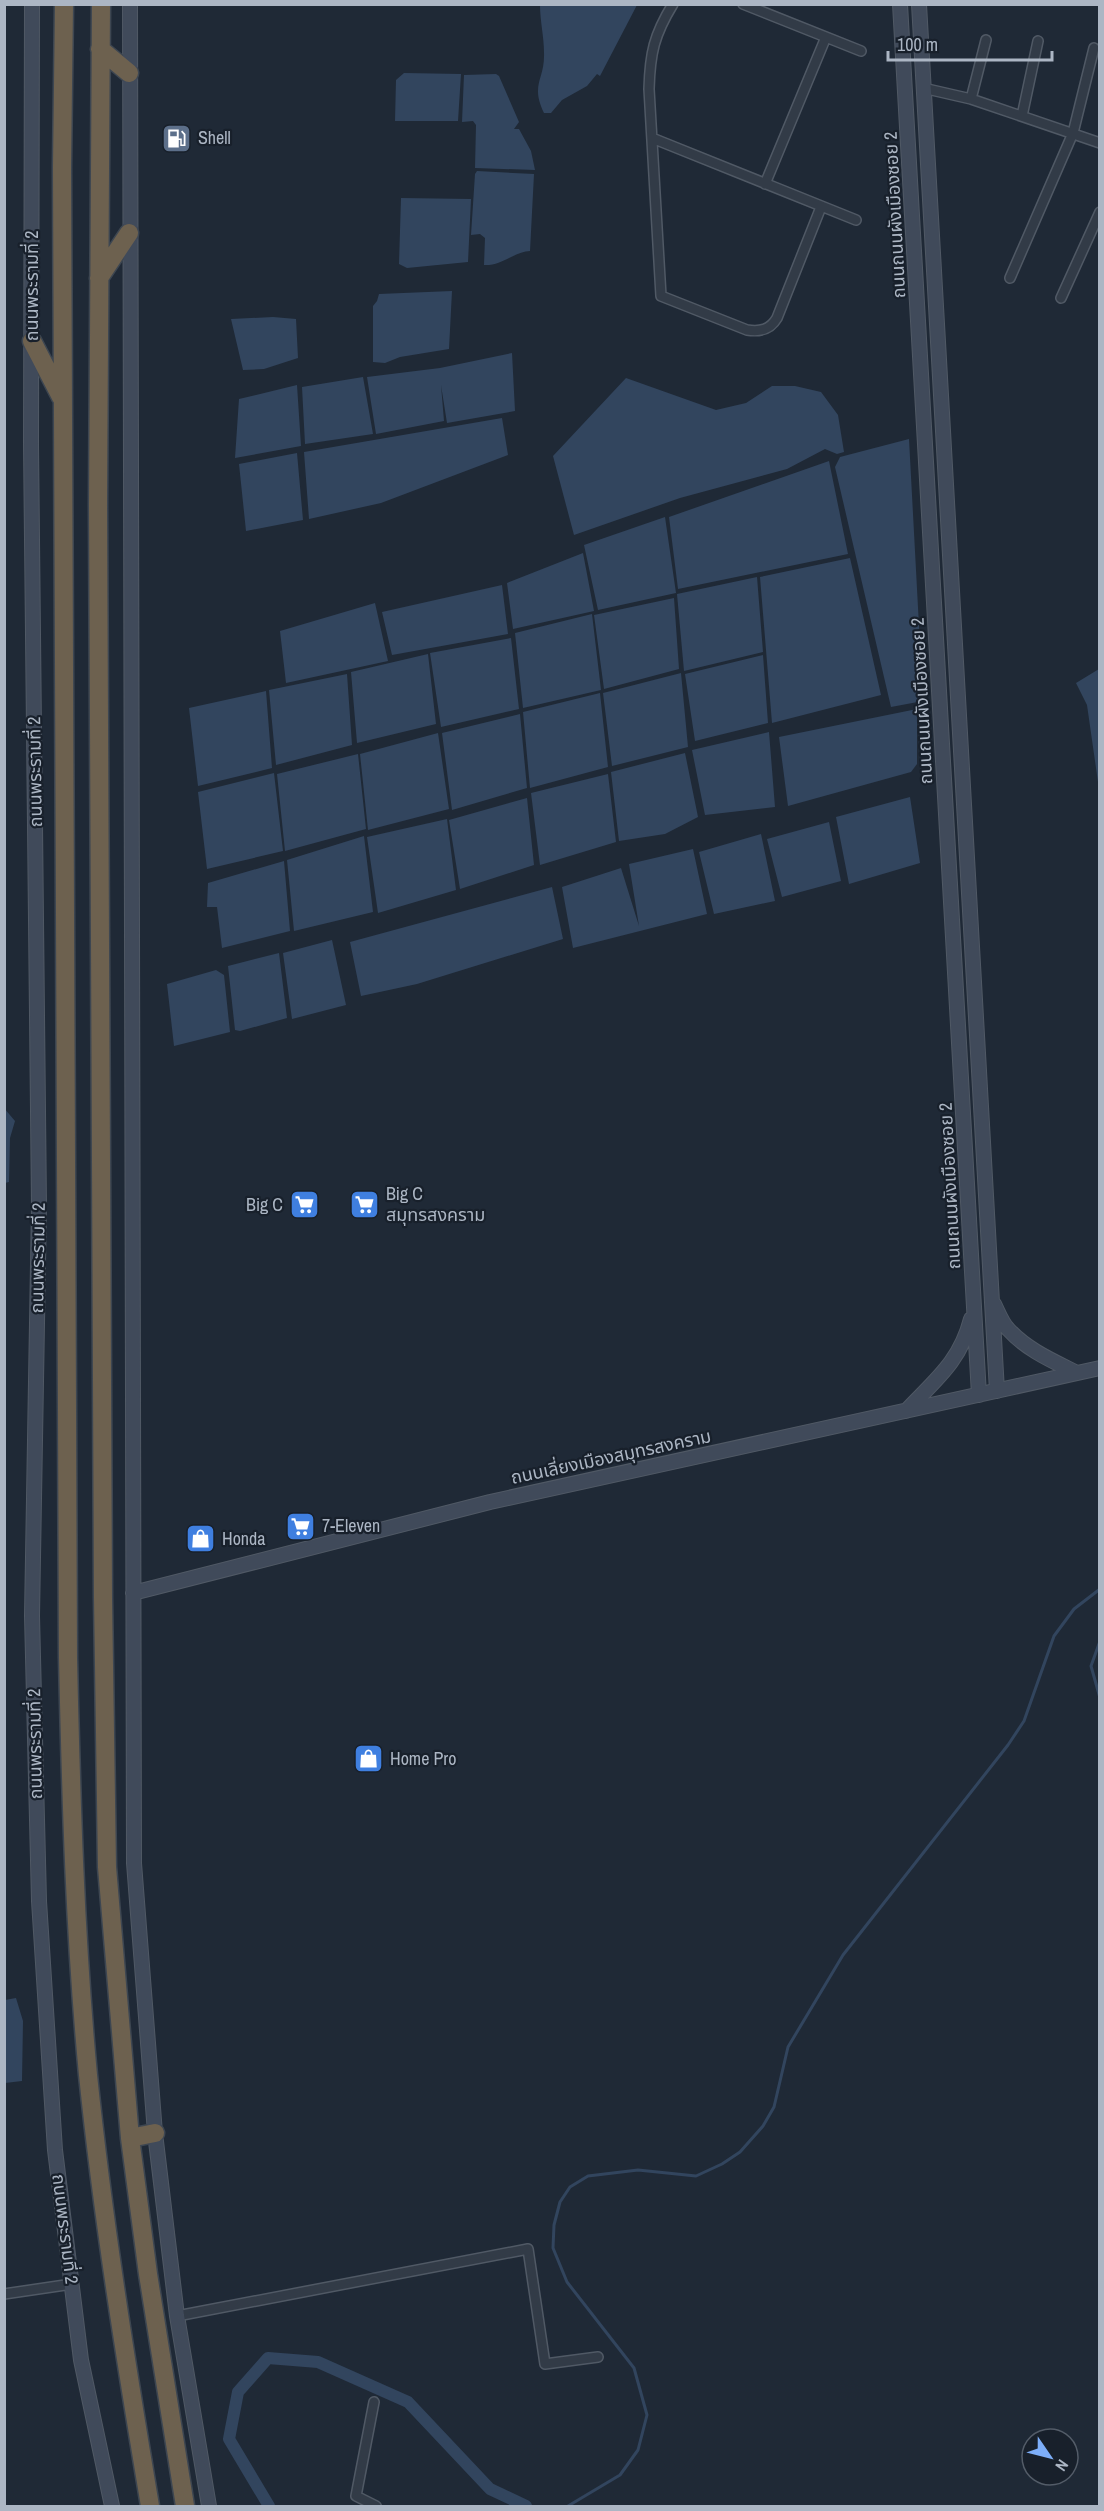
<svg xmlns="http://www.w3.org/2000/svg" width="1104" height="2511" viewBox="0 0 1104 2511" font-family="'Archivo Narrow','Noto Sans Thai',sans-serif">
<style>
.water{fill:#32455e}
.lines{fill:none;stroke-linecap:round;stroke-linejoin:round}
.stream{stroke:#32455e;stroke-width:3}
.canal{stroke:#32455e;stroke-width:12}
.street-casing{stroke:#505965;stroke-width:12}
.secondary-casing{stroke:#505965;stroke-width:16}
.highway-casing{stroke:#3d4651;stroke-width:21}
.street{stroke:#323b47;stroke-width:9}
.secondary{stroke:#404a5a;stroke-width:14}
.highway{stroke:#6d614f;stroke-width:18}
.labels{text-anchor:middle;stroke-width:4.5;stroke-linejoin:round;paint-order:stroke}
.poi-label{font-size:18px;fill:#acb6c4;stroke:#18202b;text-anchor:start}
.street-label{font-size:18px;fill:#acb6c4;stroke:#18202b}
</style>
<rect width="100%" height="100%" fill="#1f2936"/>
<path class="water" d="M540 5H637L600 76 597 74 587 86 562 100 551 113H544C530 84 545 80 544 53 544 37 540 21 540 5Z
M404 73 461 74 458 121H395L396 80Z
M496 74 499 76 519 122 514 129H519L531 151 535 170 475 168 476 125 473 121 462 122 464 75Z
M477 171 534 174 530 251C513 252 502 266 484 265L485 238 480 234 471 235 475 174Z
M401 198 471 199 468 262 407 268 399 264Z
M452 291 449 349 400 357 385 363 373 362V306L377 301 379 294Z
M273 317 296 319 298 358 264 369 243 370 231 319Z
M512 353 515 411 447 423 441 385 444 421 376 434 367 377 440 368Z
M363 377 373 434 305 444 302 387Z
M626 378 716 410 746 403 772 386H795L821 392 838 415 844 452 837 454 825 449 787 469 680 498 574 535 553 456Z
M297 385 301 446 235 458 239 399Z
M502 418 508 455 381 503 309 519 304 452Z
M909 439 923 701 891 707 835 467 840 457Z
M297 453 303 520 246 531 239 464Z
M829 461 848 554 678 589 669 517Z
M665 517 676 593 598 610 584 545Z
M583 553 594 611 513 629 507 583Z
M850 558 881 695 772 723 760 577Z
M757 577 763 652 684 671 677 594Z
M502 585 508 634 392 655 382 612Z
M674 598 679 669 604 689 594 615Z
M375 603 388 661 286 683 280 631Z
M592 614 601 690 523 708 515 633Z
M511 638 519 709 441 727 430 653Z
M428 654 436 724 357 743 351 672Z
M763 655 768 723 695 741 685 674Z
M1099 669V789L1087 705 1076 683Z
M681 673 688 747 612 766 603 693Z
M347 674 352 745 276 765 269 690Z
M266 691 272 768 198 786 189 708Z
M600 693 608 767 530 788 523 712Z
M917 709V764L911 772 788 806 779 737Z
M520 714 527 788 452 810 442 733Z
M769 732 775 807 705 815 692 750Z
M438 733 449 809 368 830 360 754Z
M685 753 698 817 665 834 619 841 611 772Z
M358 754 366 829 285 851 277 774Z
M274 773 283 851 207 869 198 792Z
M608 774 616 842 540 865 531 793Z
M910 797 920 863 849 884 836 817Z
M527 798 534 865 460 889 449 820Z
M447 819 456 890 378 913 367 837Z
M829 822 841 881 782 897 767 839Z
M761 834 775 901 714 914 699 852Z
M364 836 373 912 294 931 287 860Z
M693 849 707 914 573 948 562 887 621 868 639 926 629 864Z
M284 861 290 931 222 948 217 907H207L208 883Z
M552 887 563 939 417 984 361 996 350 942Z
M332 940 346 1005 292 1019 283 953Z
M279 953 287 1018 240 1031 235 1030 228 966Z
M216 970 224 975 230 1032 174 1046 167 984Z
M4 1108 15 1121 10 1138 9 1182 5 1183Z
M16 1998 23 2021 22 2081 5 2083V2000Z"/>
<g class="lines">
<path class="stream" d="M1100 1641 1091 1666 1100 1698
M568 2506 620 2475 638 2450 647 2415 634 2368 567 2282 553 2248 554 2225 560 2202 570 2187 588 2176 638 2170 696 2176 722 2164 740 2152 763 2126 774 2107 788 2047 843 1955 1008 1745 1024 1721 1054 1636 1074 1609 1100 1589"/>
<path class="canal" d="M269 2506 229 2439 238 2392 268 2358 318 2362 408 2402 490 2489 526 2506"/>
<defs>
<path id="street" d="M673 4C654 35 650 53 649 89L661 296 747 330C760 332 770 330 777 318L821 207
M743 4 861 51
M923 88 971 99 1100 143
M971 99 986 40
M1022 116 1038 41
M652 138 856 220
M765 184 826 37
M1010 278 1073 133 1094 48
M1061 298 1100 212
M4 2294 72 2284
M177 2316 528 2249 545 2364 598 2357
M374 2402 356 2496 376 2506"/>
<path id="secondary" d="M32 4 31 444 39 1206 32 1616 39 1901 55 2150 81 2360 112 2506
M130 4 134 1863 155 2133 177 2316 209 2506
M900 4 979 1395
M919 4 997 1391
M994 1304C998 1312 1002 1323 1008 1329 1027 1350 1053 1361 1077 1373
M906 1411C935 1380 960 1362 971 1319
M133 1593 490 1502 1100 1368"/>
<path id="highway" d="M64 4 62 167 68 1658C71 1798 75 1937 88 2075 103 2220 126 2363 150 2506
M101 4 98 506 103 1598 107 1867 130 2138 148 2274 185 2506
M100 49 129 73
M99 278 129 233
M32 341 61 397
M130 2138 155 2133"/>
</defs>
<use href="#street" class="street-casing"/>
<use href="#secondary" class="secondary-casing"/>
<use href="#highway" class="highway-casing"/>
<use href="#street" class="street"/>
<use href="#secondary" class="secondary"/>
<use href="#highway" class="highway"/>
</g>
<defs>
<symbol id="fuel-square" viewBox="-11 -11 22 22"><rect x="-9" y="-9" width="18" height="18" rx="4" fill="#5c6f8a" stroke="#18202b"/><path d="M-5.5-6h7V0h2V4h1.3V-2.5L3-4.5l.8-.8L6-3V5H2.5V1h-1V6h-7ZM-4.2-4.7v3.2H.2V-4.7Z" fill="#fff"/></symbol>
<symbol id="supermarket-square" viewBox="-11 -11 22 22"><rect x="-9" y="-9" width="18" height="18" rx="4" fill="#3f7fe0" stroke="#18202b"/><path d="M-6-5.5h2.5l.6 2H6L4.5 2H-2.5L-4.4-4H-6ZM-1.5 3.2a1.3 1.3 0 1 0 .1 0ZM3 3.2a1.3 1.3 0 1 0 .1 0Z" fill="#fff"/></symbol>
<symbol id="shop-square" viewBox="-11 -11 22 22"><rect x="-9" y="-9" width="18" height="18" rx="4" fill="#3f7fe0" stroke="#18202b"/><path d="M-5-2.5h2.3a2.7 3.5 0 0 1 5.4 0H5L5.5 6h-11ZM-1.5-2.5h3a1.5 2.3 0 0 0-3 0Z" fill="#fff"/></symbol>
</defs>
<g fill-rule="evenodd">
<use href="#fuel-square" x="160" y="122" width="33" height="33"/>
<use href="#supermarket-square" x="348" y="1188" width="33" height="33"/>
<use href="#supermarket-square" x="288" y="1188" width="33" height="33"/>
<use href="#supermarket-square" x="284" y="1510" width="33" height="33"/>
<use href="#shop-square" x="184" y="1522" width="33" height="33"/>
<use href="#shop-square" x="352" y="1742" width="33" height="33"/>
</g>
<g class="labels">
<g class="poi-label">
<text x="198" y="144">Shell</text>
<text x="386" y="1200">Big C<tspan x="386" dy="21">สมุทรสงคราม</tspan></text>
<text x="283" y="1211" text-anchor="end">Big C</text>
<text x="322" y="1532">7-Eleven</text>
<text x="222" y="1545">Honda</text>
<text x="390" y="1765">Home Pro</text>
</g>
<g class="street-label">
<text transform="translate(895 215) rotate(-93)" y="6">ถนนถนนผังเมืองซอย 2</text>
<text transform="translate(32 286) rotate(-90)" y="6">ถนนพระรามที่ 2</text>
<text transform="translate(922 701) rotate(-93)" y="6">ถนนถนนผังเมืองซอย 2</text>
<text transform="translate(35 772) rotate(-91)" y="6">ถนนพระรามที่ 2</text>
<text transform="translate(950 1186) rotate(-93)" y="6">ถนนถนนผังเมืองซอย 2</text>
<text transform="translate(38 1258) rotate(-89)" y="6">ถนนพระรามที่ 2</text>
<text transform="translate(611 1457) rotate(-12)" y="6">ถนนเลี่ยงเมืองสมุทรสงคราม</text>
<text transform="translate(35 1744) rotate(-91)" y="6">ถนนพระรามที่ 2</text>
<text transform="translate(65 2229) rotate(83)" y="6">ถนนพระรามที่ 2</text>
</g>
</g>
<rect width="1104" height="2511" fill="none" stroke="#acb6c4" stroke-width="12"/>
<g transform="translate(1050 2457) rotate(125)"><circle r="28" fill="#18202b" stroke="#535c68" stroke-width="1.5"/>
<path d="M0-4.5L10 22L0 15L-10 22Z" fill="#7daef9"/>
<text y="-9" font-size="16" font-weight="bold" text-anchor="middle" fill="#acb6c4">N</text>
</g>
<path d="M888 51v9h164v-9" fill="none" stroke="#acb6c4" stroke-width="3"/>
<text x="897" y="51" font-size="18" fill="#acb6c4" stroke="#18202b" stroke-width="4.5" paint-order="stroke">100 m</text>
</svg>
